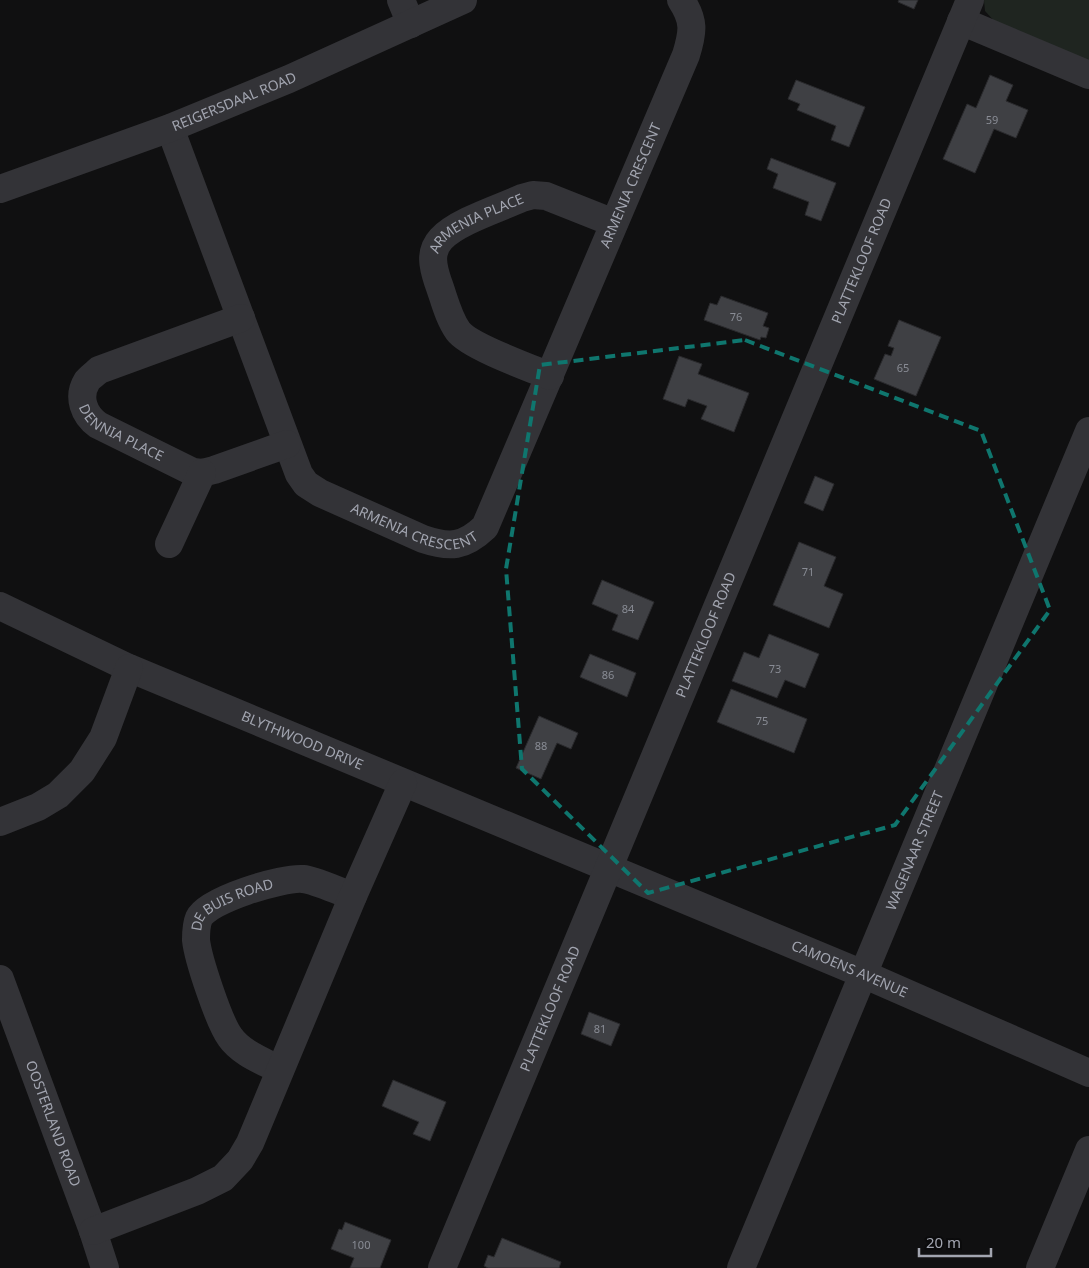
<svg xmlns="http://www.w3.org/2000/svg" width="1089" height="1268" viewBox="0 0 1089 1268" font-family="'Noto Sans',sans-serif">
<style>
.green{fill:#1f2520}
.building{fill:#3f4044;stroke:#2a2a2d}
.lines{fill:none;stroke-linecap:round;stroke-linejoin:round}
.minor{stroke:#333337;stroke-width:28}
.marked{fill:none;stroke:#0f766e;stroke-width:4;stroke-dasharray:10 6;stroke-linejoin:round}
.labels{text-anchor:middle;stroke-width:4.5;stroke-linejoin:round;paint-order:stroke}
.number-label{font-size:11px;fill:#898c95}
.street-label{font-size:14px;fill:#a2a5b0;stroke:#0b0b0c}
</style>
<rect width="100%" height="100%" fill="#101011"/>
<path class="green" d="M984 0H1089V61L995 22 985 11Z"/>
<path class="building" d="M899 0H918L914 9 898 2Z
M990 75 1013 85 1006 101 1028 110 1016 138 994 129 975 173 943 159 967 104 976 108Z
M796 80 865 107 849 147 831 140 836 126 797 110 800 104 788 99Z
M771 158 836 183 821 221 805 215 809 202 773 188 778 174 767 169Z
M721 296 768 313 763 326 769 328 766 338 761 337 760 340 704 320 710 303 717 305Z
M899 320 941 337 916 396 874 379 885 354 891 356 894 348 888 346Z
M679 356 702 364 698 374 749 393 734 432 701 419 707 406 688 399 685 407 663 399Z
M815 476 834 484 823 511 804 503Z
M799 542 836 557 824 586 843 594 829 628 773 605Z
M602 580 654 602 638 640 612 630 618 615 592 604Z
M769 634 819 654 805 688 785 680 777 698 732 681 744 652 759 658Z
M590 654 636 673 627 697 580 677Z
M731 689 807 719 794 753 717 722Z
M539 716 578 733 571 749 557 743 541 779 516 768Z
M589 1012 620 1024 611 1046 581 1034Z
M393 1080 446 1102 430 1141 413 1134 419 1122 382 1106Z
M345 1222 391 1240 380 1268H350L354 1258 331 1249 339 1229 342 1230Z
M502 1238 561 1262 559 1268H488L484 1266 488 1255 494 1257Z"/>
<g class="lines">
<g class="minor">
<path d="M401 0 411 24"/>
<path d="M961 21 1089 75"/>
<path id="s1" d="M170 128 299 474 306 484 320 493 423 539C450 548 464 547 485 527L686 55C693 32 695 21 681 0"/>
<path id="s2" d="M0 189 170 128 289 79 463 0"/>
<path id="s3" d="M241 318 99 370C96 373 90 377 87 381 77 397 84 415 98 425L193 472 202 473 214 470 287 444"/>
<path id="s4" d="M550 376C530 368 469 346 458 331 448 317 444 298 438 282 433 267 429 252 441 239 456 222 500 208 522 198L533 195 546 196 614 223"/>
<path d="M169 544 202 473"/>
<path id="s5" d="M0 606 129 668 863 974 1089 1073"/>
<path d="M0 822 38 807 58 795 82 771 103 738 129 668"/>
<path id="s6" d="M0 979 93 1231 105 1268"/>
<path id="s7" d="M280 1070C263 1061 241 1053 230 1037 219 1022 198 959 196 940 196 933 196 925 199 918 207 900 283 877 303 879 315 880 340 892 353 896"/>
<path d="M93 1231 197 1191 223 1178 240 1160 250 1143 353 896 403 783"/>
<path id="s8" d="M442 1268 970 0"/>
<path id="s9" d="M741 1268 1089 431"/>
<path d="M1040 1268 1089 1150"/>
</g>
</g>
<path class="marked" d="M745 340 981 431 1050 610 895 825 648 893 522 769 506 569 540 365Z"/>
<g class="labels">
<g class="number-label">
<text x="992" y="124">59</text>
<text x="736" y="321">76</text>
<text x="903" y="372">65</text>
<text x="808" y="576">71</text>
<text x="628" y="613">84</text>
<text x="775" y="673">73</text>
<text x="608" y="679">86</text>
<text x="762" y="725">75</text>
<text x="541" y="750">88</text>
<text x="600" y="1033">81</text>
<text x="361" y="1249">100</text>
</g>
<g class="street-label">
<text dy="5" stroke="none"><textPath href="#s2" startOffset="250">REIGERSDAAL ROAD</textPath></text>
<text dy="5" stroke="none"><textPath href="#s1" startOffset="950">ARMENIA CRESCENT</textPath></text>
<text dy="5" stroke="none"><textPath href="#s4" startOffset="240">ARMENIA PLACE</textPath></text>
<text dy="5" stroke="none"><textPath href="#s8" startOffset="1091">PLATTEKLOOF ROAD</textPath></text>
<text dy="5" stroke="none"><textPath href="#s3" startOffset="241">DENNIA PLACE</textPath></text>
<text dy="5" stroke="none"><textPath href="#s1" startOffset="500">ARMENIA CRESCENT</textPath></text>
<text dy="5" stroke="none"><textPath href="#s8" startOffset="686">PLATTEKLOOF ROAD</textPath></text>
<text dy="5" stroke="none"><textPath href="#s5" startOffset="331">BLYTHWOOD DRIVE</textPath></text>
<text dy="5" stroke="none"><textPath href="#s9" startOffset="452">WAGENAAR STREET</textPath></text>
<text dy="5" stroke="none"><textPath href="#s7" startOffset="221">DE BUIS ROAD</textPath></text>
<text dy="5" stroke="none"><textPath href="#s5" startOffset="924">CAMOENS AVENUE</textPath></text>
<text dy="5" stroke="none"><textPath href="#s8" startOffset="281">PLATTEKLOOF ROAD</textPath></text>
<text dy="5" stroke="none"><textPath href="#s6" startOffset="154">OOSTERLAND ROAD</textPath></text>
</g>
</g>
<path d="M919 1248v8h72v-8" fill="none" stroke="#a2a5b0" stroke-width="2.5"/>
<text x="926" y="1248" font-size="15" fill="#a2a5b0" stroke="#0b0b0c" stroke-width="4" paint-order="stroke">20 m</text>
</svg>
